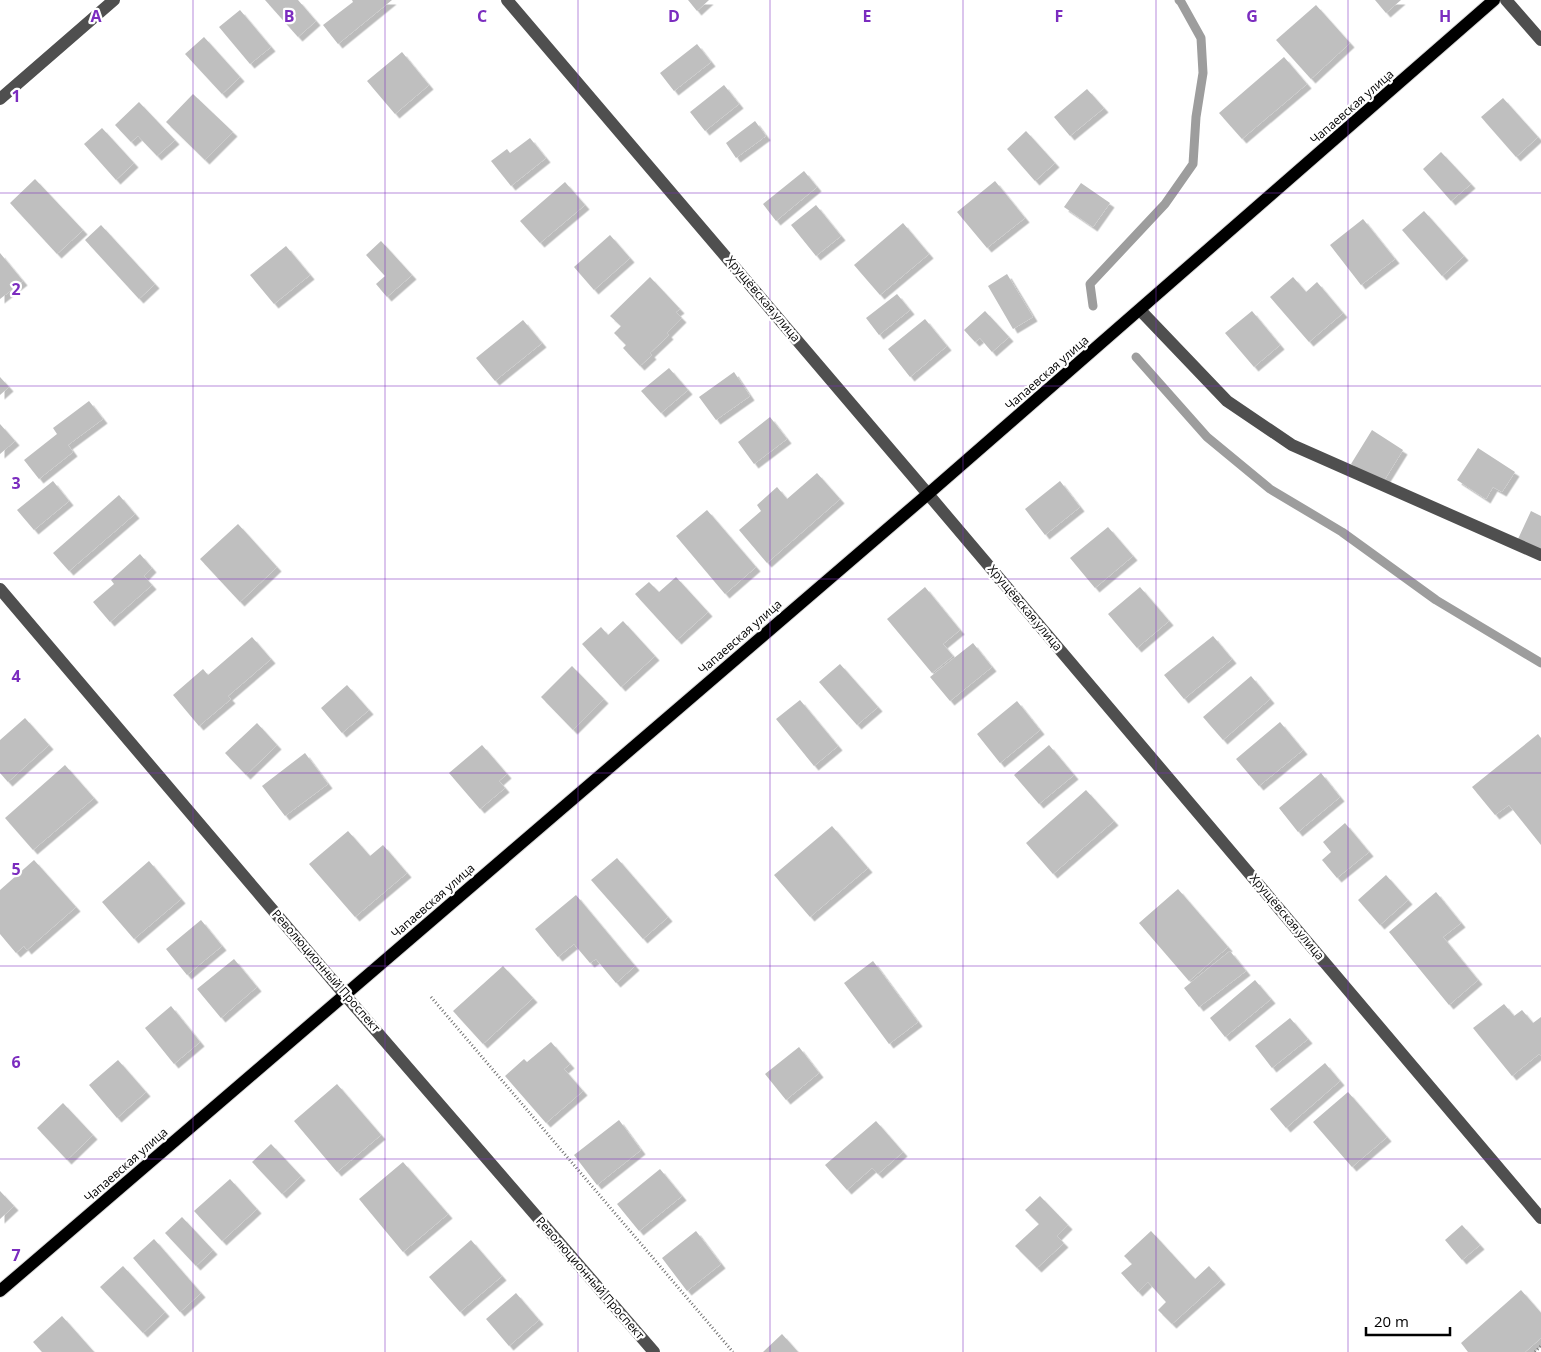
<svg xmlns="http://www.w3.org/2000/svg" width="1541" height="1352" viewBox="0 0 1541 1352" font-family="'Open Sans',sans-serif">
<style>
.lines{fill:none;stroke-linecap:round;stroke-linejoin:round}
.stream{stroke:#9d9d9d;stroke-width:9}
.building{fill:#bfbfbf;filter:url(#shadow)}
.major-casing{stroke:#dbdbdb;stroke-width:14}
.path{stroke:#717171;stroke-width:3;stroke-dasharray:1 2.5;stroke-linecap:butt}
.minor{stroke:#4f4f4f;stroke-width:12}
.major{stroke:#000;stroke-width:12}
.grid{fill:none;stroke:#7b2cbf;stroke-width:1;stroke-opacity:0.55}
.labels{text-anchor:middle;stroke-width:4.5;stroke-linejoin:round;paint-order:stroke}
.street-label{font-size:12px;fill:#000;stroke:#fff}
.grid-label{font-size:16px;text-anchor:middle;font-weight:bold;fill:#7b2cbf;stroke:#fff;stroke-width:4.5;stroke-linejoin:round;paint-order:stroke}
</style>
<defs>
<filter id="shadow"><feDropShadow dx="4.5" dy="4.5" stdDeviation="0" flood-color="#0004"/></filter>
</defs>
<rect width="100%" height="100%" fill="#fff"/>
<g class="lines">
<path class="stream" d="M1093 306 1090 284 1165 204 1193 164 1196 117 1203 73 1201 38 1181 2 1179 0
M1136 357 1207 437 1270 489 1342 532 1436 600 1541 663"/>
</g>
<path class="building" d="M265 0H298L316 21 298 37Z
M352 0H392L338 44 323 25 353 2Z
M688 0H709L697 11Z
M1375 0H1401L1386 13Z
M1316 5 1350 43 1311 79 1276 40Z
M240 10 271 47 250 64 219 27Z
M204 37 240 77 222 94 185 54Z
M697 44 711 62 674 91 660 73Z
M402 52 429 85 395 114 367 81Z
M1284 57 1307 84 1242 139 1219 113Z
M724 85 739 104 705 131 690 112Z
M1087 89 1104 108 1070 136 1054 117Z
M193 94 233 132 205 160 166 122Z
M1503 98 1538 137 1516 157 1481 117Z
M139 102 175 140 157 156 138 136 131 142 115 125Z
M755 121 766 136 736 158 726 143Z
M102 128 134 163 116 180 84 144Z
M1026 131 1055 163 1035 181 1007 149Z
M530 138 546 158 511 186 491 161 507 149 510 153Z
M1441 152 1471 184 1451 201 1423 169Z
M804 171 817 187 776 221 763 204Z
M35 179 83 230 57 254 10 203Z
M995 181 1025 218 987 248 957 212Z
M565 182 585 205 540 243 520 221Z
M1081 183 1110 203 1093 227 1064 207Z
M816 205 841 236 816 256 791 225Z
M1424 211 1464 256 1442 276 1402 230Z
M1363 219 1395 259 1361 285 1330 245Z
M903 223 929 254 880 295 854 265Z
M101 225 155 284 139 299 85 240Z
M610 235 630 258 594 290 574 267Z
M381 241 412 275 387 297 376 284 385 276 366 255Z
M286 246 310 275 274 304 250 275Z
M0 253 23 281 0 299Z
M1007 274 1033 317 1013 329 988 286Z
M650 277 680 309 676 312 682 318 667 333 669 335 650 353 652 355 640 366 623 348 626 345 614 333 621 326 610 316Z
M1293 277 1306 292 1317 282 1343 313 1309 342 1270 297Z
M897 294 910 310 879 335 866 318Z
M985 311 1009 337 992 352 980 338 975 342 964 330Z
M1252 311 1280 345 1254 367 1225 333Z
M925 319 947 346 910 377 888 349Z
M523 320 542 343 495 381 476 358Z
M669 368 688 390 661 413 641 391Z
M734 372 750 396 716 420 699 397Z
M0 377 9 387 0 395Z
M89 401 103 419 68 445 73 452 39 479 24 460 57 434 53 428Z
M770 417 787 439 754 464 738 442Z
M0 424 15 441 0 454Z
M1372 430 1403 450 1382 484 1351 464Z
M1478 448 1515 472 1502 492 1493 487 1486 499 1457 480Z
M817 473 840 499 767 563 739 530 761 511 757 505 777 487 787 499Z
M53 481 69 501 34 530 17 510Z
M1060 481 1080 507 1045 535 1025 509Z
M119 495 135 514 69 571 53 553Z
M707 510 756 567 725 594 676 536Z
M1531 511 1541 516V549L1518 539Z
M238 524 277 567 240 602 200 559Z
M1108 527 1133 556 1095 588 1070 558Z
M140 554 152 568 144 576 152 585 110 622 93 602 114 584 111 580Z
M676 577 708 612 677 640 635 594 649 582 659 592Z
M925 587 960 630 943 644 953 656 932 673 887 619Z
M1140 587 1169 621 1137 648 1108 614Z
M623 621 655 656 621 687 582 644 601 627 608 635Z
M1213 636 1232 659 1184 699 1164 675Z
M252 637 271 659 228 696 231 699 199 726 173 695 203 669 208 675Z
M973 643 992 667 950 701 930 677Z
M840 664 878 707 857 725 819 682Z
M572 666 604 699 573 730 541 697Z
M1251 676 1270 699 1223 740 1203 717Z
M347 685 369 710 342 733 321 708Z
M800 700 838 746 814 766 776 719Z
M1017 701 1040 730 1000 763 977 734Z
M25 718 49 745 8 782 0 773V740Z
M1280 722 1303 750 1259 786 1236 759Z
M257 723 277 745 246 775 225 753Z
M1538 734 1541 738V845L1509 805 1495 815 1472 787Z
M482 745 507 774 499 781 505 788 480 809 449 773Z
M1049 745 1074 775 1039 804 1014 775Z
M305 753 328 784 285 816 262 786Z
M65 765 94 798 33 850 5 818Z
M1321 773 1340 797 1298 832 1279 808Z
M1086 790 1114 821 1053 874 1026 843Z
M1345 823 1369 852 1337 878 1322 860 1331 852 1323 842Z
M832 826 868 868 810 917 774 875Z
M348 831 370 856 383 845 407 873 355 917 309 864Z
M617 858 668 917 643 939 591 880Z
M34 860 76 907 27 950 24 946 16 953 0 934V890Z
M149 861 181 899 134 939 102 902Z
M1386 875 1408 900 1380 925 1358 900Z
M1178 889 1228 947 1189 981 1139 923Z
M1436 892 1461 923 1443 937 1478 980 1449 1005 1389 932Z
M576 895 635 966 616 983 596 959 590 963 574 944 558 957 535 929Z
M201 920 222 946 187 975 166 949Z
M1230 951 1246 971 1199 1007 1184 988Z
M234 959 257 987 221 1018 197 989Z
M873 961 918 1022 889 1044 844 983Z
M503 966 533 998 483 1044 453 1011Z
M1255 980 1271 999 1225 1037 1210 1018Z
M1504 1004 1514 1016 1522 1010 1533 1023 1541 1017V1056L1539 1054 1512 1076 1473 1028Z
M171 1006 200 1042 174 1064 145 1028Z
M1290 1018 1308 1039 1272 1068 1255 1046Z
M551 1042 570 1064 564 1069 583 1091 546 1123 505 1076 524 1059 527 1062Z
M799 1047 819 1073 786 1100 765 1074Z
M118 1060 146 1092 117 1118 89 1085Z
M1325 1063 1340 1081 1286 1128 1270 1109Z
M337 1084 381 1135 337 1172 294 1121Z
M1348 1092 1387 1137 1352 1167 1313 1122Z
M63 1103 93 1135 67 1160 37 1128Z
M619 1120 641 1150 597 1185 574 1155Z
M876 1121 903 1152 878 1174 872 1168 847 1190 825 1165Z
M271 1144 301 1176 282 1194 252 1162Z
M403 1162 448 1214 403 1252 359 1199Z
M660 1169 682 1196 639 1231 617 1204Z
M230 1179 257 1209 222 1241 194 1211Z
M0 1191 14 1206 0 1219Z
M1040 1196 1068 1225 1057 1236 1064 1243 1037 1268 1015 1246 1039 1224 1025 1210Z
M182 1217 213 1250 196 1266 165 1233Z
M1462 1225 1480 1245 1462 1260 1445 1240Z
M696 1231 721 1264 687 1291 662 1258Z
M1151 1231 1195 1279 1209 1266 1221 1280 1172 1324 1158 1310 1166 1302 1148 1282 1138 1292 1121 1273 1132 1264 1124 1256Z
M154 1239 201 1293 180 1312 133 1258Z
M471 1240 502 1276 460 1312 429 1277Z
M123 1266 165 1312 143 1333 100 1287Z
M1521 1290 1541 1313V1338L1525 1352H1468L1461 1343Z
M516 1293 539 1320 509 1346 486 1319Z
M62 1316 94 1352H42L33 1342Z
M782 1334 798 1352H763Z"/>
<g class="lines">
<defs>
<path id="major" d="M0 1291 928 494 1494 0"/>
</defs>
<use href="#major" class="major-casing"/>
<path class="path" d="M431 997 733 1352
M1535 1352 1541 1346"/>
<path class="minor" d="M507 0 928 494 1541 1218
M1506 0 1541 40
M0 99 114 0
M1140 310 1227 401 1292 445 1541 555
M0 589 345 995 654 1352"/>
<use href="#major" class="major"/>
</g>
<path class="grid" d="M193 0V1352M385 0V1352M578 0V1352M770 0V1352M963 0V1352M1156 0V1352M1348 0V1352M0 193H1541M0 386H1541M0 579H1541M0 773H1541M0 966H1541M0 1159H1541"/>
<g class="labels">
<g class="street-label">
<text transform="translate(1352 107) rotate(-41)" y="4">Чапаевская улица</text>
<text transform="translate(763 299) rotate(50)" y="4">Хрущёвская улица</text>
<text transform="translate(1047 373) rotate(-41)" y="4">Чапаевская улица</text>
<text transform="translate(1025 608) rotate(50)" y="4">Хрущёвская улица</text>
<text transform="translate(740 637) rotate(-41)" y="4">Чапаевская улица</text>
<text transform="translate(433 901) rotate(-41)" y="4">Чапаевская улица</text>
<text transform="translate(1287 917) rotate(50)" y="4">Хрущёвская улица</text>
<text transform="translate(326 971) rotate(49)" y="4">Революционный Проспект</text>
<text transform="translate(126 1165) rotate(-41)" y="4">Чапаевская улица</text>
<text transform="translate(590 1278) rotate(49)" y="4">Революционный Проспект</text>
</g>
</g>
<g class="grid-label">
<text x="96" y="22">A</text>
<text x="289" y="22">B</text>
<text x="482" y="22">C</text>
<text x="674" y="22">D</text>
<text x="867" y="22">E</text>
<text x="1059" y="22">F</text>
<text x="1252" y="22">G</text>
<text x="1445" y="22">H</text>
<text x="16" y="102">1</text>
<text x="16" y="295">2</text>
<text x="16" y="489">3</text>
<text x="16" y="682">4</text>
<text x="16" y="875">5</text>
<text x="16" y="1068">6</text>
<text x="16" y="1261">7</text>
</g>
<path d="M1366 1327v8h84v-8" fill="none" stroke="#000000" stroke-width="2.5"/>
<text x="1374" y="1327" font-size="15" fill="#000000" stroke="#ffffff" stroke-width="4" paint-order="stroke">20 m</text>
</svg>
